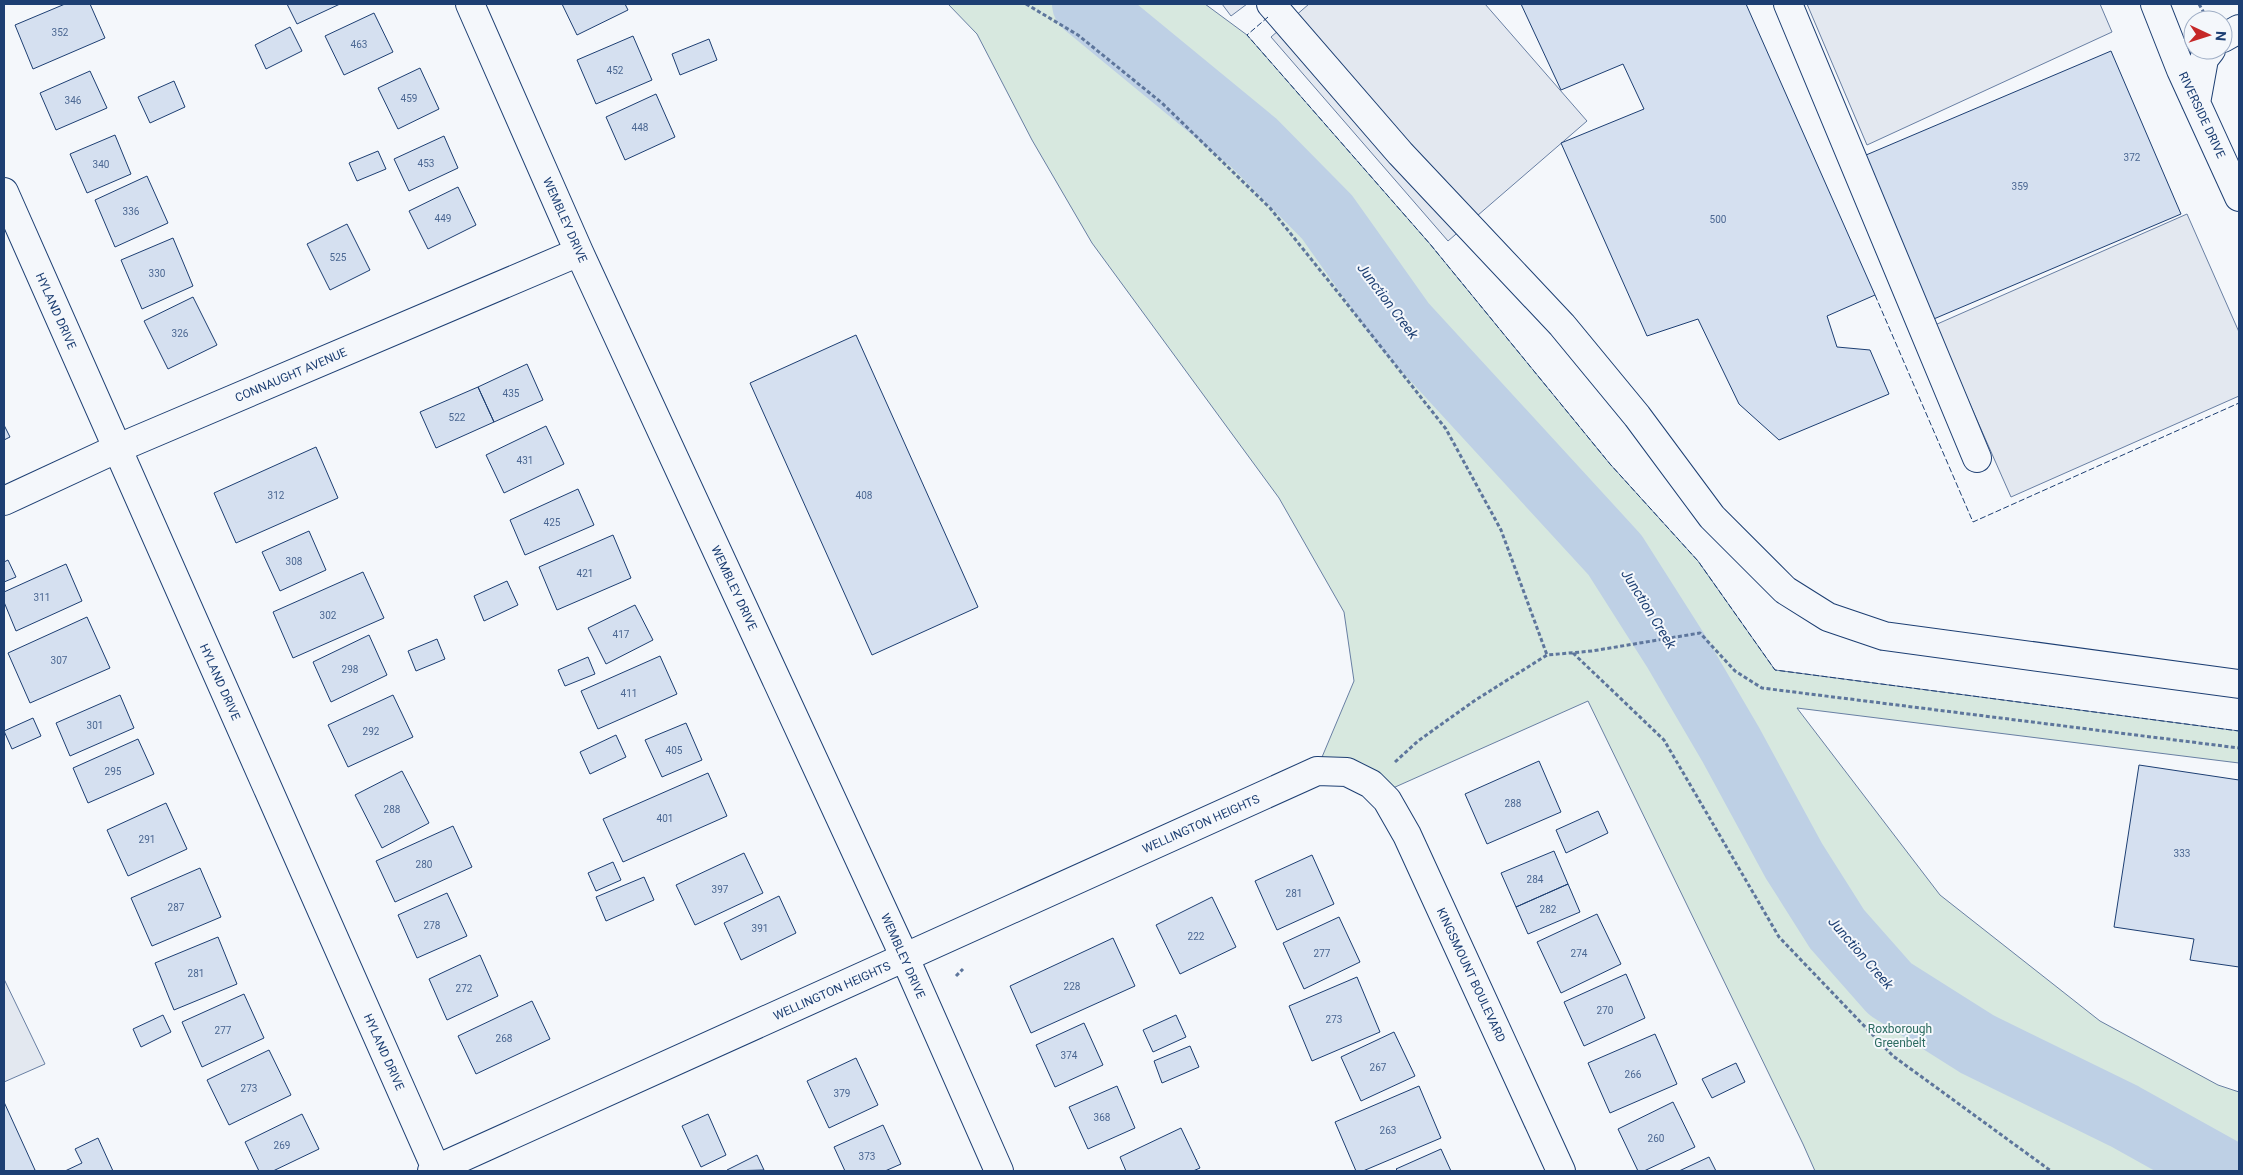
<svg xmlns="http://www.w3.org/2000/svg" width="2243" height="1175" viewBox="0 0 2243 1175" font-family="Roboto,sans-serif">
<style>
.green{fill:#d7e8df;stroke:#687fa3}
.parking{fill:#e3e8f0;stroke:#687fa3}
.lines{fill:none;stroke-linecap:round;stroke-linejoin:round}
.river{stroke:#bed0e5;stroke-width:66}
.building{fill:#d5e0f0;stroke:#1d3f73}
.minor-casing{stroke:#1d3f73;stroke-width:30}
.path{stroke:#5e769c;stroke-width:3;stroke-dasharray:4 2.5;stroke-linecap:butt}
.minor{stroke:#f4f7fb;stroke-width:28}
.fence{stroke:#1d3f73;stroke-width:1;stroke-dasharray:6 2.5;stroke-linecap:butt}
.labels{text-anchor:middle;stroke-width:4;stroke-linejoin:round;paint-order:stroke}
.number-label{font-size:10px;fill:#4b6792}
.street-label{font-size:12px;fill:#1d3f73;stroke:#f4f7fb}
.park-label{font-size:12px;fill:#2c6c60;stroke:#f4f7fb}
.water-label{font-size:14px;font-style:italic;fill:#1d3f73;stroke:#f4f7fb}
</style>
<rect width="100%" height="100%" fill="#f4f7fb"/>
<path class="green" d="M948 4H1205L1247 35 1430 244 1610 464 1698 561 1775 670 2239 731V763L1797 708 1940 895 2100 1021 2218 1085 2239 1092V1171H1815L1803 1144 1588 701 1384 792 1317 769 1354 681 1344 612 1279 498 1092 243 1032 140 977 34Z"/>
<path class="parking" d="M1222 4H1247L1231 16Z
M1309 4H1485L1587 121 1448 241 1271 37Z
M1807 4H2100L2112 32 1867 145Z
M2187 214 2239 332V396L2011 497 1935 325Z
M4 979 45 1064 4 1082Z"/>
<g class="lines">
<path class="river" d="M1085 4 1254 143 1327 217 1403 324 1615 555 1676 651 1731 745 1794 861 1837 929 1890 989 1977 1044 2124 1116 2223 1171"/>
</g>
<path class="building" d="M65 4H90L105 38 33 69 15 25Z
M287 4H340L297 24Z
M562 4H625L628 10 577 35Z
M1521 4H1746L1875 295 1827 316 1837 347 1870 350 1889 394 1779 440 1739 404 1698 319 1647 336 1561 143 1644 109 1623 64 1561 90Z
M374 13 393 52 344 75 325 36Z
M290 27 302 51 266 69 255 45Z
M633 36 652 80 596 104 577 60Z
M709 39 717 60 680 75 672 54Z
M2111 51 2181 214 1929 321 1859 158Z
M420 68 439 109 398 129 378 88Z
M90 71 107 108 56 130 40 93Z
M174 81 185 107 150 123 138 97Z
M656 94 675 137 625 160 606 117Z
M115 135 131 174 87 193 70 154Z
M444 136 458 168 409 191 394 159Z
M378 151 386 169 357 181 349 163Z
M147 176 168 223 115 247 95 200Z
M458 187 476 225 428 249 409 211Z
M347 224 370 270 330 290 307 244Z
M173 238 193 286 142 309 121 260Z
M193 297 217 345 168 369 144 321Z
M856 335 978 607 872 655 750 383Z
M527 364 543 400 494 422 478 387Z
M478 387 494 422 436 448 420 412Z
M4 425 10 437 4 440Z
M546 426 564 464 504 493 486 455Z
M316 447 338 498 236 543 214 493Z
M578 489 594 525 525 555 510 520Z
M309 531 326 570 280 591 262 552Z
M613 535 631 578 557 610 539 567Z
M8 560 16 577 4 582V562Z
M66 564 82 601 16 631 4 602V592Z
M363 572 384 618 293 658 273 612Z
M507 581 518 605 484 621 474 596Z
M635 605 653 640 606 664 588 628Z
M87 617 110 668 30 703 8 653Z
M369 635 387 675 331 702 313 662Z
M437 639 445 659 416 671 408 651Z
M660 656 677 694 598 729 581 691Z
M588 657 595 674 565 686 558 670Z
M120 695 134 728 70 756 56 723Z
M393 695 413 737 348 767 328 725Z
M33 718 41 736 12 749 4 731Z
M686 723 702 760 662 777 645 740Z
M616 735 626 757 590 774 580 752Z
M138 739 154 774 88 803 73 768Z
M1539 761 1561 812 1487 844 1465 794Z
M2139 765 2239 780V967L2190 960 2194 939 2114 927Z
M402 771 429 823 382 848 355 795Z
M708 773 727 816 623 862 603 819Z
M166 803 187 849 128 876 107 830Z
M1598 811 1608 833 1566 853 1556 830Z
M453 826 472 867 395 902 376 861Z
M1554 851 1568 884 1516 907 1501 873Z
M744 853 763 893 695 925 676 885Z
M1312 855 1334 904 1277 930 1255 881Z
M613 862 621 880 596 891 588 873Z
M200 868 221 917 152 946 131 898Z
M644 877 654 900 606 921 596 897Z
M1568 884 1580 912 1528 934 1516 907Z
M447 893 467 936 417 958 398 915Z
M779 896 796 933 741 960 724 923Z
M1212 897 1236 947 1180 974 1156 925Z
M1597 914 1621 964 1561 993 1537 942Z
M1339 917 1360 962 1304 989 1283 943Z
M218 937 237 984 174 1010 155 963Z
M1113 938 1135 986 1031 1033 1010 986Z
M480 955 498 996 447 1020 429 979Z
M1626 974 1645 1018 1584 1046 1564 1002Z
M1357 977 1380 1032 1312 1061 1289 1006Z
M244 994 264 1038 202 1067 182 1022Z
M532 1001 550 1039 476 1074 458 1036Z
M163 1015 171 1032 141 1047 133 1029Z
M1176 1015 1186 1037 1153 1052 1143 1030Z
M1084 1023 1103 1065 1055 1087 1036 1045Z
M1394 1032 1415 1076 1361 1101 1341 1057Z
M1655 1034 1677 1084 1610 1113 1588 1063Z
M1190 1046 1199 1067 1162 1083 1154 1061Z
M269 1050 291 1095 229 1125 207 1080Z
M856 1058 878 1105 829 1128 807 1081Z
M1736 1063 1745 1082 1712 1098 1702 1079Z
M1117 1086 1135 1128 1088 1149 1069 1107Z
M1419 1086 1441 1138 1363 1171H1356L1335 1122Z
M4 1102 35 1170 32 1171H4Z
M1673 1102 1695 1147 1644 1171H1638L1618 1129Z
M302 1114 319 1149 273 1171H259L245 1142Z
M708 1114 726 1155 701 1167 682 1126Z
M883 1125 901 1164 885 1171H845L834 1147Z
M1181 1128 1200 1168 1193 1171H1126L1120 1157Z
M98 1138 113 1171H65L82 1163 75 1149Z
M1441 1149 1451 1171H1398L1396 1169Z
M757 1155 764 1170 727 1171V1170Z
M1709 1157 1716 1171H1679Z"/>
<g class="lines">
<defs>
<path id="minor" d="M470 4 579 252 905 958 999 1171
M1271 4 1400 153 1562 325 1637 416 1712 517 1785 590 1828 617 1884 636 2239 684
M1788 4 1977 458
M2155 4 2181 70 2239 197
M2223 38 2239 29
M2196 103 2204 59 2211 50
M4 192 437 1171
M4 501 116 449 579 252
M432 1171 1317 771 1347 772 1371 784 1387 800 1407 835 1561 1171"/>
</defs>
<use href="#minor" class="minor-casing"/>
<path class="path" d="M1026 4 1078 35 1162 103 1270 208 1336 290 1446 429 1501 530 1547 655
M2199 4 2204 13
M1573 653 1664 740 1779 937 1893 1056 2051 1171
M1395 762 1418 741 1474 701 1547 655 1592 651 1700 633 1735 671 1762 688 2239 748
M956 976 963 969"/>
<use href="#minor" class="minor"/>
<path class="fence" d="M1268 17 1247 35 1430 244 1610 464 1698 561 1775 670 2239 731
M1875 295 1973 522 2239 403"/>
</g>
<g class="labels">
<g class="number-label">
<text x="60" y="36">352</text>
<text x="359" y="48">463</text>
<text x="615" y="74">452</text>
<text x="409" y="102">459</text>
<text x="73" y="104">346</text>
<text x="640" y="131">448</text>
<text x="2132" y="161">372</text>
<text x="426" y="167">453</text>
<text x="101" y="168">340</text>
<text x="2020" y="190">359</text>
<text x="131" y="215">336</text>
<text x="443" y="222">449</text>
<text x="1718" y="223">500</text>
<text x="338" y="261">525</text>
<text x="157" y="277">330</text>
<text x="180" y="337">326</text>
<text x="511" y="397">435</text>
<text x="457" y="421">522</text>
<text x="525" y="464">431</text>
<text x="276" y="499">312</text>
<text x="864" y="499">408</text>
<text x="552" y="526">425</text>
<text x="294" y="565">308</text>
<text x="585" y="577">421</text>
<text x="42" y="601">311</text>
<text x="328" y="619">302</text>
<text x="621" y="638">417</text>
<text x="59" y="664">307</text>
<text x="350" y="673">298</text>
<text x="629" y="697">411</text>
<text x="95" y="729">301</text>
<text x="371" y="735">292</text>
<text x="674" y="754">405</text>
<text x="113" y="775">295</text>
<text x="1513" y="807">288</text>
<text x="392" y="813">288</text>
<text x="665" y="822">401</text>
<text x="147" y="843">291</text>
<text x="2182" y="857">333</text>
<text x="424" y="868">280</text>
<text x="1535" y="883">284</text>
<text x="720" y="893">397</text>
<text x="1294" y="897">281</text>
<text x="176" y="911">287</text>
<text x="1548" y="913">282</text>
<text x="432" y="929">278</text>
<text x="760" y="932">391</text>
<text x="1196" y="940">222</text>
<text x="1322" y="957">277</text>
<text x="1579" y="957">274</text>
<text x="196" y="977">281</text>
<text x="1072" y="990">228</text>
<text x="464" y="992">272</text>
<text x="1605" y="1014">270</text>
<text x="1334" y="1023">273</text>
<text x="223" y="1034">277</text>
<text x="504" y="1042">268</text>
<text x="1069" y="1059">374</text>
<text x="1378" y="1071">267</text>
<text x="1633" y="1078">266</text>
<text x="249" y="1092">273</text>
<text x="842" y="1097">379</text>
<text x="1102" y="1121">368</text>
<text x="1388" y="1134">263</text>
<text x="1656" y="1142">260</text>
<text x="282" y="1149">269</text>
<text x="867" y="1160">373</text>
</g>
<g class="street-label">
<text transform="translate(2202 115) rotate(65)" y="4">RIVERSIDE DRIVE</text>
<text transform="translate(565 220) rotate(66)" y="4">WEMBLEY DRIVE</text>
<text transform="translate(56 311) rotate(66)" y="4">HYLAND DRIVE</text>
<text transform="translate(291 375) rotate(-23)" y="4">CONNAUGHT AVENUE</text>
<text transform="translate(734 588) rotate(65)" y="4">WEMBLEY DRIVE</text>
<text transform="translate(220 682) rotate(66)" y="4">HYLAND DRIVE</text>
<text transform="translate(1201 824) rotate(-24)" y="4">WELLINGTON HEIGHTS</text>
<text transform="translate(903 956) rotate(66)" y="4">WEMBLEY DRIVE</text>
<text transform="translate(1471 975) rotate(65)" y="4">KINGSMOUNT BOULEVARD</text>
<text transform="translate(832 991) rotate(-24)" y="4">WELLINGTON HEIGHTS</text>
<text transform="translate(384 1052) rotate(66)" y="4">HYLAND DRIVE</text>
</g>
<g class="park-label">
<text x="1900" y="1033">Roxborough<tspan x="1900" dy="14">Greenbelt</tspan></text>
</g>
<g class="water-label">
<text transform="translate(1388 301) rotate(53)" y="5">Junction Creek</text>
<text transform="translate(1649 609) rotate(58)" y="5">Junction Creek</text>
<text transform="translate(1861 953) rotate(49)" y="5">Junction Creek</text>
</g>
</g>
<rect width="2243" height="1175" fill="none" stroke="#1d3f73" stroke-width="10"/>
<g transform="translate(2208 35) rotate(94)"><circle r="24" fill="#f4f7fb" stroke="#9eadc5"/>
<path d="M0-4L9 19L0 12L-9 19Z" fill="#c62828"/>
<text y="-8" font-size="14" font-weight="bold" text-anchor="middle" fill="#1d3f73">N</text>
</g>
</svg>
